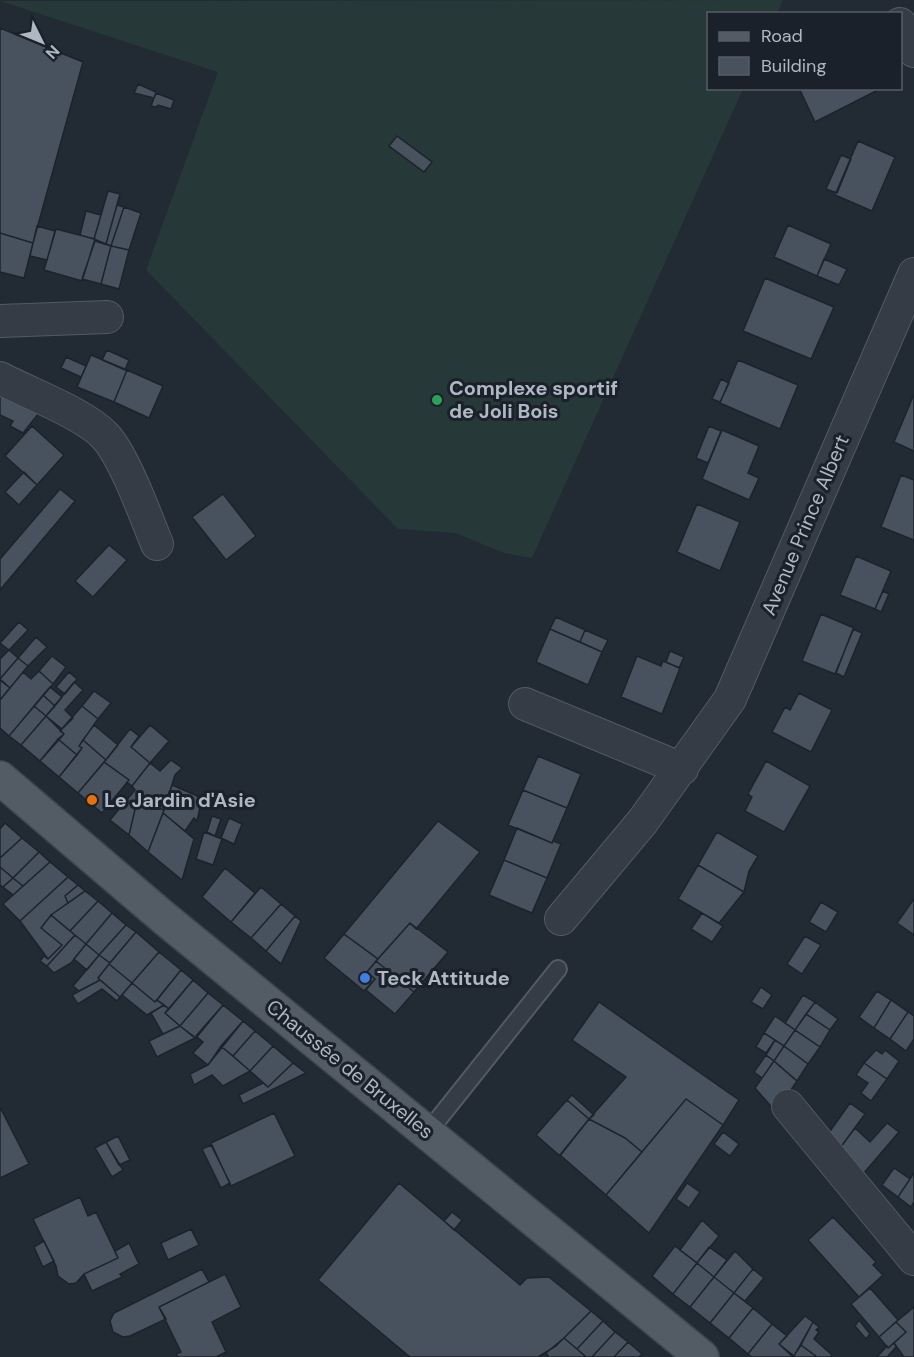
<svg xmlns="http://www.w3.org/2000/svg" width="914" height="1357" viewBox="0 0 914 1357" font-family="'DM Sans',sans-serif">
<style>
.garden{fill:#263837}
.building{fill:#48525e;stroke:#1c232c;stroke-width:1.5}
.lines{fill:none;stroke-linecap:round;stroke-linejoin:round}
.service-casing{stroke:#525a63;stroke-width:20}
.minor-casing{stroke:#525a63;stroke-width:34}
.primary-casing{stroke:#3e454f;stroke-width:36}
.service{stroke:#353c45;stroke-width:16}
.minor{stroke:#353c45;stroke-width:32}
.primary{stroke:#535b65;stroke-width:33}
.leisure-dot{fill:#2e9e5b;stroke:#1a212a;stroke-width:2}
.food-dot{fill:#e8710a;stroke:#1a212a;stroke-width:2}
.shop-dot{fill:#3f7fe0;stroke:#1a212a;stroke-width:2}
.labels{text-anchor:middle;stroke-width:6;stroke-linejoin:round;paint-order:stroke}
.poi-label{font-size:20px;font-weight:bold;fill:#afb7c2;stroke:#1a212a;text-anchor:start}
.street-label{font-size:20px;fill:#afb7c2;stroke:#1a212a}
</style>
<rect width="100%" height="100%" fill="#222a34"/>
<path class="garden" d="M783 0 777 13 708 14V88L743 89 532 558 504 553 455 533 398 529 146 270 218 72 0 1Z"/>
<path class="building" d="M0 28 83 62 33 243 0 233Z
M138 84 156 92 154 98 134 93Z
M799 88H880V89L815 122Z
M156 93 174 100 171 109 158 105 156 107 151 106Z
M397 136 432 162 424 172 389 146Z
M858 141 895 157 872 211 835 195Z
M841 155 851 159 837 193 826 189Z
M108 191 120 194 106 244 94 239Z
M117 205 124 207 111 246 106 244Z
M124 207 141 213 129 250 111 246Z
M86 211 101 215 94 239 80 235Z
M788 225 831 244 817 276 774 257Z
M37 226 55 231 47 260 30 256Z
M56 229 95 239 82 281 44 270Z
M0 233 33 243 24 278 0 272Z
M95 241 111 246 101 284 82 279Z
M111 246 129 250 119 289 101 284Z
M824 259 847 269 839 285 817 276Z
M765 278 834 307 811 359 743 331Z
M107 350 129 360 125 370 102 360Z
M91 355 127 370 114 402 77 387Z
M66 357 86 366 81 377 61 368Z
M738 360 798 385 780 429 720 403Z
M127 370 163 386 149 418 114 402Z
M721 379 729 383 720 402 712 399Z
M0 387 43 408 23 433 10 426 13 421 0 415Z
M914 394V451L894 442Z
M32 426 64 455 37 485 5 456Z
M709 426 721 431 708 463 696 458Z
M722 430 759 446 748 473 759 478 749 500 702 479Z
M24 472 37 485 19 505 5 492Z
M901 475 914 480V540L881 527Z
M60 489 75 501 0 590V559Z
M223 494 256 536 226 560 192 517Z
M697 504 740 522 720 571 677 552Z
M109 545 127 560 93 597 75 581Z
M856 556 891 571 875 609 840 595Z
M883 591 889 594 881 612 875 609Z
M821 614 854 628 835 674 802 661Z
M556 617 585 630 580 642 550 629Z
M19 622 28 630 9 650 0 643Z
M550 629 602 652 588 685 536 662Z
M853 629 862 633 844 677 836 673Z
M585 630 608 640 602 652 580 642Z
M36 637 47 647 28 666 18 658Z
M9 650 18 658 0 679V659Z
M670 651 684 657 679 668 666 662Z
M52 656 66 667 53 684 39 671Z
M637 656 661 666 663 661 680 668 662 714 621 697Z
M18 658 28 666 10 688 0 679Z
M39 671 53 684 9 736 0 728V700L23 672 31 679Z
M69 672 77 679 65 694 56 687Z
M0 680 10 688 0 700Z
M74 682 83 690 65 710 73 718 62 729 46 716Z
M50 687 62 697 55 706 43 695Z
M94 691 111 703 98 719 82 706Z
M799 693 832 710 811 752 772 732 785 707 790 710Z
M43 695 55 706 46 716 34 706Z
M34 706 46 716 21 745 9 736Z
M82 706 98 719 79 746 82 748 77 755 58 739 64 734 60 731Z
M46 716 64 734 40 761 21 745Z
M94 725 118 745 106 760 83 740Z
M150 725 169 741 150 763 131 747Z
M130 729 139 736 131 747 150 763 132 786 127 782 129 780 104 762Z
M58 739 77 755 59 777 40 761Z
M83 740 106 760 78 793 59 777 82 748 79 746Z
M538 756 581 774 567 808 523 790Z
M171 760 182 768 175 775 164 810 137 801 129 835 110 820 135 790 132 786 150 763 160 771Z
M766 761 810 786 784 832 745 811 752 797 748 794Z
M104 762 129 780 102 813 78 793Z
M172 785 202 798 197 821 194 818 185 831 163 813Z
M523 790 567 808 552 843 508 825Z
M137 801 164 810 148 852 129 835Z
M163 813 194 839 182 880 148 852Z
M212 816 221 819 215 836 207 832Z
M229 818 242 824 234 844 221 838Z
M438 821 480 852 416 929 410 923 378 959 344 934Z
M5 823 22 838 0 858V829Z
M517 828 552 843 553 841 561 844 547 878 504 860Z
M204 832 222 839 213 865 196 859Z
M717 832 758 856 749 871 744 892 698 865Z
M22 838 39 852 13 878 0 867V858Z
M39 852 50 862 23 886 13 878Z
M504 860 547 878 532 913 489 895Z
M50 862 68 877 20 921 3 904Z
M698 865 744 892 719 923 678 899Z
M0 867 13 878 3 887 0 885Z
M225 868 255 893 231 922 202 897Z
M68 877 78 885 65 896 68 903 51 915 41 928 62 945 48 959 20 921Z
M13 878 23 886 13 895 3 887Z
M78 885 85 891 68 903 65 896Z
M261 887 281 904 251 938 231 922Z
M85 891 98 901 70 931 51 915Z
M914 899V935L897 923Z
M98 901 112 913 86 944 70 931Z
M821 902 838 912 826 932 809 922Z
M281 904 295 916 266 951 251 938Z
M112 913 126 925 99 955 86 944Z
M702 913 723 926 712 942 691 929Z
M51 915 75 935 47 966 40 961 44 956 48 959 62 945 41 928Z
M295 916 301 921 281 964 266 951Z
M410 923 448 952 414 992 376 961Z
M126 925 136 932 110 963 99 955Z
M136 932 159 952 132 983 109 964Z
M344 934 378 959 367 972 375 979 364 991 324 958Z
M75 935 86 944 71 963 54 973 47 966Z
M805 936 821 945 802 974 787 964Z
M86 944 99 955 87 970 74 959Z
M159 952 181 970 155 1002 132 983Z
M99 955 110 963 98 978 100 980 79 991 73 986Z
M376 961 414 992 395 1014 366 990 375 979 367 972Z
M109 964 132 983 120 997 98 978Z
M181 970 193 980 169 1009 157 1000Z
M100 980 120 997 117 1001 102 989 78 1004 72 995Z
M193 980 208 993 180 1026 165 1013Z
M132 983 155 1002 157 1000 164 1005 147 1015 122 995Z
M761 987 772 995 763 1009 751 1002Z
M877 991 891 1000 874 1028 859 1017Z
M208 993 223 1005 196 1038 180 1026Z
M803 995 815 1002 795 1030 785 1023Z
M891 1000 908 1012 890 1039 874 1028Z
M599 1002 739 1100 723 1125 686 1099 642 1152 625 1138 589 1119 626 1077 572 1040Z
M815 1002 838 1019 830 1030 806 1014Z
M164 1005 169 1009 165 1013 180 1026 163 1034 151 1013Z
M223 1005 243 1021 208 1065 193 1053 203 1042 196 1036Z
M908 1012 914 1016V1039L906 1051 890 1039Z
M806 1014 830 1030 820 1047 795 1030Z
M775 1016 795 1030 784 1046 764 1033Z
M243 1021 255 1031 233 1056 221 1046Z
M180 1026 195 1038 157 1057 149 1041Z
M795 1030 820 1047 808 1064 784 1046Z
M255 1031 273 1046 250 1071 233 1056Z
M764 1033 775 1040 766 1053 756 1047Z
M775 1040 784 1046 774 1061 766 1055Z
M221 1046 250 1071 223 1086 212 1075 194 1085 190 1074 208 1065Z
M273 1046 293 1063 268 1087 250 1071Z
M784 1046 808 1064 797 1081 774 1061Z
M876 1050 882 1054 885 1050 899 1061 887 1079 864 1063Z
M766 1055 774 1061 762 1078 754 1072Z
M774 1061 797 1081 776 1112 755 1088Z
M293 1063 306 1073 243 1104 239 1095 263 1083 268 1087Z
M864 1063 887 1079 871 1101 861 1093 868 1083 856 1075Z
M572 1095 594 1115 589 1119 567 1100Z
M686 1099 723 1125 649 1233 606 1195Z
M567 1100 589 1119 560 1156 536 1135Z
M850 1103 865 1114 840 1148 828 1134Z
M0 1107 29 1164 0 1178Z
M274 1113 295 1156 231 1186 211 1143Z
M589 1119 625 1138 642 1152 606 1195 560 1155Z
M887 1123 899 1132 863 1174 840 1148 855 1128 870 1142Z
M723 1132 739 1144 730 1156 714 1144Z
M118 1136 130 1160 119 1165 106 1142Z
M106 1142 123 1170 112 1177 95 1148Z
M211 1145 230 1183 221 1188 202 1149Z
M894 1168 910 1179 898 1197 882 1185Z
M914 1173V1202L911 1207 898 1197Z
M399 1183 520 1285 527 1278 549 1277 591 1311 556 1346 538 1357H410L318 1280Z
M687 1183 700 1192 689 1208 676 1199Z
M80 1197 88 1216 96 1212 118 1258 84 1274 76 1283 69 1284 58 1276 56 1266 33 1219Z
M452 1212 462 1220 454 1230 444 1221Z
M833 1217 876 1262 873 1265 883 1275 859 1297 808 1240Z
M702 1220 719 1236 697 1263 680 1250Z
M191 1229 199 1245 168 1260 161 1243Z
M44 1241 54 1261 43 1267 34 1247Z
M129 1243 139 1264 120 1274 122 1277 92 1291 84 1274 118 1258 115 1251Z
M675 1246 697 1263 673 1294 652 1276Z
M709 1247 727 1260 714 1277 697 1263Z
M735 1251 753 1269 734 1293 714 1277Z
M697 1263 714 1277 690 1307 673 1294Z
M202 1269 209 1282 159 1307 166 1319 130 1336 123 1337 113 1332 110 1321 114 1313Z
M753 1269 764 1278 745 1301 734 1293Z
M225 1274 241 1307 212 1322 226 1352 216 1357H178L176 1354 181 1352 159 1307Z
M714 1277 734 1293 710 1323 690 1307Z
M870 1288 898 1320 879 1337 851 1304Z
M734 1293 753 1308 729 1338 710 1323Z
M914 1307V1357H904L894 1343 906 1332 896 1322Z
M753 1308 772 1324 748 1354 729 1338Z
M591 1311 603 1321 577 1349 564 1338Z
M805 1316 813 1322 794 1356 779 1344Z
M859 1320 870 1334 866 1339 855 1326Z
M603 1321 615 1332 592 1357H586L577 1349Z
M813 1322 819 1327 816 1330 819 1332 814 1339 832 1355 830 1357H817L801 1345Z
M896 1322 906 1332 888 1348 879 1337Z
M772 1324 787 1336 779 1344 793 1357H752L748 1354Z
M615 1332 628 1342 614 1357H592Z
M564 1338 577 1349 586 1357H549L546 1353Z
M628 1342 642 1354 639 1357H614Z
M894 1343 896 1347 887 1357H877L887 1346 888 1348Z
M801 1345 817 1357H793Z"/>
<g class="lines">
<defs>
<path id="service" d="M428 1132 558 969"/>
<path id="minor" d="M900 24 914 51
M0 321 107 317
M0 378C28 393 85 414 105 436 124 456 146 517 157 544
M525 704 682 769
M561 919 643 821 730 699 914 274
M788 1106 914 1259"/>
<path id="primary" d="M0 778 164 918 702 1357"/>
</defs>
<use href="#service" class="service-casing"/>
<use href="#minor" class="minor-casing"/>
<use href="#primary" class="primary-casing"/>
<use href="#service" class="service"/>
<use href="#minor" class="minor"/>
<use href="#primary" class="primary"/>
</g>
<circle class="leisure-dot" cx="437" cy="400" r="6"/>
<circle class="food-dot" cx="92" cy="800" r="6"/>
<circle class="shop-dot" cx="365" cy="978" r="6"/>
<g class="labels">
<g class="poi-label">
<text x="449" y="395">Complexe sportif<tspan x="449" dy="23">de Joli Bois</tspan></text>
<text x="104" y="807">Le Jardin d'Asie</text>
<text x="377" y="985">Teck Attitude</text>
</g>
<g class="street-label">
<text transform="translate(805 525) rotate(-67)" y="7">Avenue Prince Albert</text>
<text transform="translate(350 1069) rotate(39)" y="7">Chaussée de Bruxelles</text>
</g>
</g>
<rect x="707" y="12" width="195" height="78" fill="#1a212a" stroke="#565d67" stroke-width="1.5"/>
<rect x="719" y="32" width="30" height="9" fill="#535b65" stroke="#565d67" stroke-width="1.5"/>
<text x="761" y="42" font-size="18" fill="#afb7c2">Road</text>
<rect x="719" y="57" width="30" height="18" fill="#48525e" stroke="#565d67" stroke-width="1.5"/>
<text x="761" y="72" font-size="18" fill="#afb7c2">Building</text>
<g transform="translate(42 42) rotate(133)" stroke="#1a212a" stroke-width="4.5" paint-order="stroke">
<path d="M0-4.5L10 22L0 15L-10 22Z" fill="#afb7c2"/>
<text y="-9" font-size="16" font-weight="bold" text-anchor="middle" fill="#afb7c2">N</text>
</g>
</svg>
